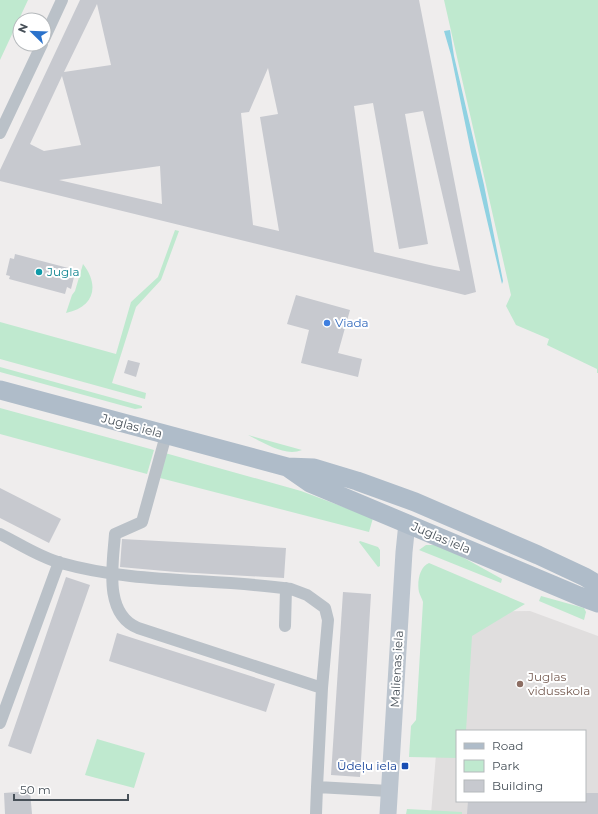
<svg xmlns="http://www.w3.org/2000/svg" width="598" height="814" viewBox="0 0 598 814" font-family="Montserrat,sans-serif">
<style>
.education{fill:#e0dede;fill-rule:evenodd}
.green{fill:#bfe9cf}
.water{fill:#90d2e2}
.building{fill:#c7c9cf;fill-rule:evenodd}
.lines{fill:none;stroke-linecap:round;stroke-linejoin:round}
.street{stroke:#bac1c8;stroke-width:12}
.secondary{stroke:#bcc5cf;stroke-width:17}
.primary{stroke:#afbcc9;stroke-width:19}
.culture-dot{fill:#0f9aa8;stroke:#fff;stroke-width:1.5}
.shop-dot{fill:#3f7fe0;stroke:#fff;stroke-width:1.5}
.education-dot{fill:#8d6e63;stroke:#fff;stroke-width:1.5}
.transit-dot{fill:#1a4fb4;stroke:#fff;stroke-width:1.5}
.labels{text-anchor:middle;stroke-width:4;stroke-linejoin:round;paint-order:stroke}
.culture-label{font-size:12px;fill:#0d838f;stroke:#fff;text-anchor:start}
.shop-label{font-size:12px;fill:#366cbe;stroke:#fff;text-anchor:start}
.street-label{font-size:12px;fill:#475058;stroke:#fff}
.education-label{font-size:12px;fill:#785e54;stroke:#fff;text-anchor:start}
.transit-label{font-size:12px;fill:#164399;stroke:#fff;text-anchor:end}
</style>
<rect width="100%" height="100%" fill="#efeded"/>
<path class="education" d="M530 611 598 636V814H431L448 612ZM457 731H585V801H457Z"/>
<path class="green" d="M0 0H28L0 60Z
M444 0H598V373H597V369L547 345 549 339 516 325 506 306 511 295Z
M175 230 179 231 161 280 136 307 112 383 146 393 145 399 0 359V322L116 354 131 302 158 277Z
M83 264C100 286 94 307 66 313L72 295 75 291Z
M0 367 142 406V408L135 409 0 372Z
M0 408 154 450 147 474 0 434Z
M248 435 302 450C285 457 264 443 248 435Z
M165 453 301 491 373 518 369 532 160 478Z
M360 541 378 547 380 550V566L378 567 359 542Z
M426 545H436L457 554 502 579 501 583 419 550Z
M429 563 525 604 472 636 466 731H457V758L409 757 411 726 416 720 423 602C422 599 420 595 419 592 417 583 419 567 429 563Z
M541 596 584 608 586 612 584 620 539 601Z
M97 739 145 753 134 788 85 775Z
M407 809 462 812V814H406Z"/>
<path class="water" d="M450 30 454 56 484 185 503 281 502 284 471 152 451 55 444 31Z"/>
<path class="building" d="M80 0H419L476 292 465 295 0 181V170ZM97 4 111 65 64 72ZM268 68 278 114 260 117 279 231 253 225 241 113 249 112ZM62 76 81 145 44 151 30 144ZM373 103 399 249 428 244 405 114 423 111 460 271 434 266 374 252 354 106ZM160 166 162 204 59 180Z
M15 254 72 269 70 276 74 277 71 289 67 287 65 294 9 279 10 276 6 275 10 258 14 259Z
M296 295 350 310 338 353 362 359 358 377 301 363 309 330 287 324Z
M128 360 140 363 136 377 124 373Z
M0 488 61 519 49 543 0 518Z
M122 539 286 548 284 578 176 572 120 567Z
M66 577 90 585 31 754 8 746Z
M343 592 371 594 360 777 331 775Z
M117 633 275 684 266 712 109 661Z
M30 791 32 814H5L4 793Z
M585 793H598V814H467L468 801H585Z"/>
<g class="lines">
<path class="street" d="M44 39 62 0
M0 133 42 44
M166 435 142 522 115 534C113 563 103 614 138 628L322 688
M0 534C20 544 39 557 61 563 135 584 215 578 291 589L307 595 325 608 328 620 322 688 317 787
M285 626 286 588
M0 723 59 562
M316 814 317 787 389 791"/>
<path class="secondary" d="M388 814 404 552 407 523"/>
<path class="primary" d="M0 390 287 467 314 468 357 481 415 502 538 555 585 577 598 585
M287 467 310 483 579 596 598 603"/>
</g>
<circle class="culture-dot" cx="39" cy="272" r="4"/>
<circle class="shop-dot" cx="327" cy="323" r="4"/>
<circle class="education-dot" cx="520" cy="684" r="4"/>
<rect class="transit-dot" x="401" y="762" width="8" height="8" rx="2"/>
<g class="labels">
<g class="culture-label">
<text x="47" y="276">Jugla</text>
</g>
<g class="shop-label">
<text x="335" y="327">Viada</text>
</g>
<g class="street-label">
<text transform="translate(132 426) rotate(15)" y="4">Juglas iela</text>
<text transform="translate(441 538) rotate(23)" y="4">Juglas iela</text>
<text transform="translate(397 669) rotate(-87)" y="4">Malienas iela</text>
</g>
<g class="education-label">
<text x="528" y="681">Juglas<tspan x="528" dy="14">vidusskola</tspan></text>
</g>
<g class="transit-label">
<text x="397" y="770">Ūdeļu iela</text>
</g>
</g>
<rect x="456" y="730" width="130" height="72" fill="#ffffff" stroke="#b5b9bc"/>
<rect x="464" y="743" width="20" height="6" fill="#afbcc9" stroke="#b5b9bc"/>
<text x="492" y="750" font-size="12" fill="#475058">Road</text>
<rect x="464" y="760" width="20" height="12" fill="#bfe9cf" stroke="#b5b9bc"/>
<text x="492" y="770" font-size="12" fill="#475058">Park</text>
<rect x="464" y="780" width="20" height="12" fill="#c7c9cf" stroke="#b5b9bc"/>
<text x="492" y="790" font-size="12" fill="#475058">Building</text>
<g transform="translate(32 32) rotate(293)"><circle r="19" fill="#ffffff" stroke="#b5b9bc"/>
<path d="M0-3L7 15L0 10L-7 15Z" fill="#2b72cb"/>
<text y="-6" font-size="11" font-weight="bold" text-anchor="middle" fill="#475058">N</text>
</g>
<path d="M14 794v6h114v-6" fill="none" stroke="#475058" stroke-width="2"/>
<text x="20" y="794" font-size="12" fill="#475058" stroke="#ffffff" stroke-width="3" paint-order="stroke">50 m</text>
</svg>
